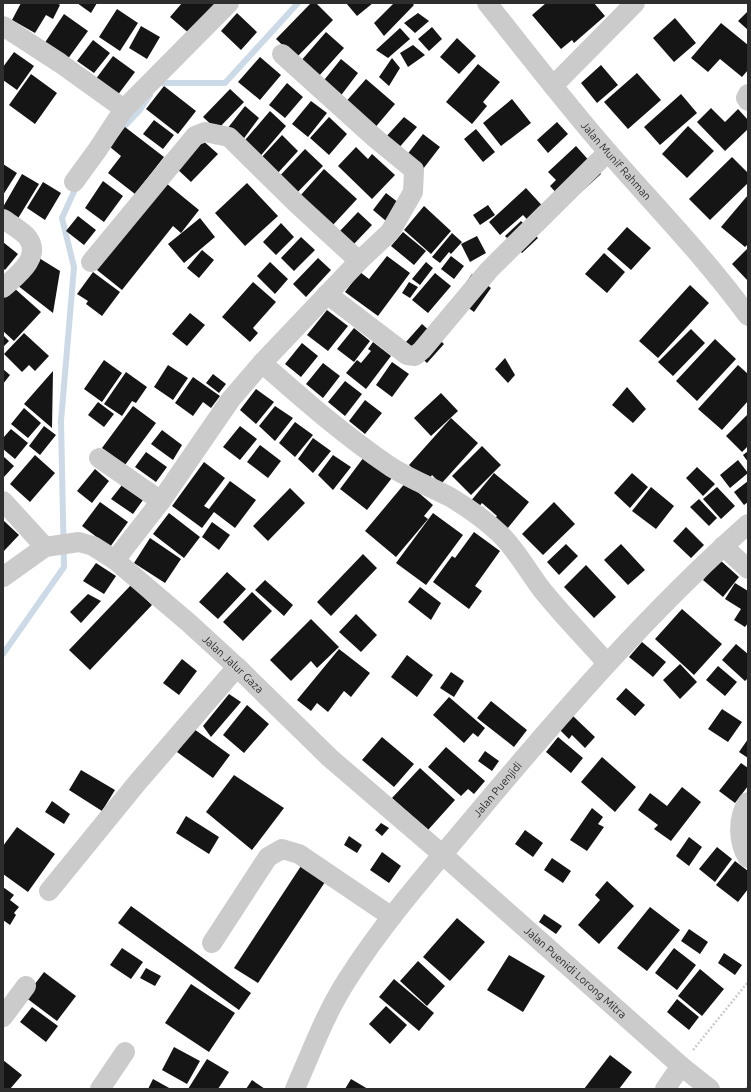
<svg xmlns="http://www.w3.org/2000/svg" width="751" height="1092" viewBox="0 0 751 1092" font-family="Ubuntu,sans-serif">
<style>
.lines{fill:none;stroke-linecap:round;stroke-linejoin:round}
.stream{stroke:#ccdae8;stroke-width:6}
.building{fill:#151515}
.path{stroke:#cbcbcb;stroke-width:2.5;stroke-dasharray:2 2;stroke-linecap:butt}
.minor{stroke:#cbcbcb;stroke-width:20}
.labels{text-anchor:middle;stroke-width:4;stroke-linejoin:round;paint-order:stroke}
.street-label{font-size:11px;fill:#2e2e2e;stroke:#fff}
</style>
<rect width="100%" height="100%" fill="#fff"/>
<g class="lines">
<path class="stream" d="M158 84 159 83H225L298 3
M120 131 139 111 150 95
M3 654 64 567 61 421 74 267 62 218 77 185"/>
</g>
<path class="building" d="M21 3H57L60 5 53 19 46 15 35 33 12 20Z
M77 3H97L91 13Z
M182 3H218L191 35 170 17Z
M311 3H316L333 20 296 58 276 39Z
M346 3H373L357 16Z
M394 3H412L414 5 384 36 374 23Z
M546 3H594L605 16 574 43 572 40 561 49 532 15Z
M117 9 138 23 120 51 99 37Z
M748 11V30L738 21Z
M237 13 257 32 241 50 221 31Z
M418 13 429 21 415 33 404 23Z
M64 14 88 31 67 60 44 44Z
M675 18 696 43 674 62 653 38Z
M721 23 748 45V70L742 77 720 59 708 72 691 58Z
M141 26 160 37 147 59 129 48Z
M432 27 442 39 429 51 418 39Z
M400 28 410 39 388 58 376 50Z
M326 32 344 48 318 77 300 62Z
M457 38 476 56 459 74 440 57Z
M93 40 110 53 94 73 77 61Z
M413 45 425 55 408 67 400 53Z
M14 52 34 66 17 90 3 80V67Z
M113 56 135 72 114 100 92 84Z
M260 57 281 75 260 100 238 82Z
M392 58 400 68 389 86 379 77Z
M341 59 358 73 339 98 321 84Z
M478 64 500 82 483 102 487 106 472 124 446 102Z
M601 65 618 85 597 103 581 83Z
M637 73 661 100 628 129 604 102Z
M31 74 57 93 35 124 9 105Z
M366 79 395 104 373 130 343 105Z
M287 83 303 97 285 118 269 105Z
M164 86 196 111 178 134 146 109Z
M230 89 244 102 217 130 203 117Z
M681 94 697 113 660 145 644 127Z
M512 99 531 123 501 146 483 123Z
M311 101 327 113 308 137 292 124Z
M245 106 259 118 242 141 227 129Z
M711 108 725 122 738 109 748 120V129L725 151 697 122Z
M270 111 286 126 257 160 240 146Z
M329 117 347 134 329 155 310 138Z
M404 117 417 127 397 150 384 139Z
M154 120 174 135 163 149 143 134Z
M557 122 568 134 548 153 537 140Z
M688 126 714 151 687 178 662 154Z
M125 127 164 157 135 194 108 173 121 156 110 147Z
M476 129 495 152 483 162 464 139Z
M423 134 440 147 423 169 406 156Z
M282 135 298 151 276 175 260 159Z
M201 139 218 154 191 182 175 167Z
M576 146 601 174 567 205 550 186 556 180 548 172Z
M356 147 368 159 372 154 395 175 372 199 338 166Z
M305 149 323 166 292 198 275 181Z
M732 157 748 173V183L710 220 689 199Z
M3 164 17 173 3 195Z
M324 169 357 199 332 226 300 196Z
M22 174 39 184 17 220 3 211V207Z
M103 181 123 196 104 222 85 208Z
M43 182 61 193 45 220 27 208Z
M166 183 199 210 181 233 173 226 122 290 97 270Z
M247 183 278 216 245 246 215 213Z
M526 188 548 212 533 226 523 215 500 235 489 222Z
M386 193 399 203 386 221 373 210Z
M748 195V244L745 247 721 227Z
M488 205 495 215 480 225 473 215Z
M424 206 451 231 431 254 404 230Z
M358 212 372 225 353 245 339 232Z
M78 216 96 230 84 245 66 231Z
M200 218 215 237 184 263 168 244Z
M521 221 538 238 522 253 505 236Z
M281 223 294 237 276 255 263 242Z
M627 227 651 248 631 270 607 249Z
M403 232 426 251 414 265 391 246Z
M452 233 462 242 451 254 449 252 440 263 432 257Z
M477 236 486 253 470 262 461 244Z
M301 237 315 250 294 271 281 258Z
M3 242 18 254 5 270 3 268Z
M748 248V281L732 264Z
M202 250 214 260 199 278 187 268Z
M604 253 625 272 607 293 585 274Z
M387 256 410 273 378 316 345 292 360 272 369 279Z
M451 256 464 266 454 279 441 269Z
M39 258 60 271 53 313 17 285Z
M318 258 331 270 306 297 293 284Z
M270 262 288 279 275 294 257 276Z
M426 262 433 268 420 285 412 279Z
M93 272 120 292 102 316 86 304 88 301 77 294Z
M435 273 451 286 428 313 412 300Z
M472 274 491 288 474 312 455 298Z
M253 282 276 302 253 328 258 333 250 342 222 317Z
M409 282 418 287 410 298 402 293Z
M690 285 709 303 658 358 639 341Z
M13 287 41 312 14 341 3 331V298Z
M327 310 348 326 328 351 307 335Z
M190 313 205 325 187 346 172 334Z
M422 324 444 344 427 363 405 343Z
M354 328 370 341 354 362 337 349Z
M691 329 705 343 673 376 658 362Z
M24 333 49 356 35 371 29 365 22 372 4 354Z
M3 335 9 341 3 347Z
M715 339 736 359 697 401 676 381Z
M373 342 391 356 366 389 346 373 357 360 361 363 371 351 368 349Z
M302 343 318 356 301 377 285 364Z
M505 358 515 375 508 383 495 369Z
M104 360 122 373 102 402 84 389Z
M392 362 409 374 392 397 376 385Z
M323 363 340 376 323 398 306 384Z
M168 365 188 378 173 400 154 387Z
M738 365 748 374V401L722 430 698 409Z
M3 369 10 375 3 384Z
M53 371 52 428 24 404Z
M126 372 147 387 136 403 132 401 122 416 104 404Z
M213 374 226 384 219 393 206 383Z
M193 377 220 396 211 408 203 402 193 416 175 403Z
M345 381 362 394 345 416 328 402Z
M627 387 646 409 633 423 612 405Z
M256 389 274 402 256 424 240 410Z
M441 393 458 411 431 436 414 418Z
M365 400 382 413 365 434 349 421Z
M98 402 114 414 104 427 88 415Z
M133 406 156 423 125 465 102 448Z
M275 406 293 418 275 441 259 426Z
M24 408 41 423 28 438 11 424Z
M748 414V446L742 452 726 436Z
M451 418 478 443 441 484 432 475 427 482 409 465Z
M295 422 313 435 295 457 279 443Z
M44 426 56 435 40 455 29 446Z
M240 426 257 439 240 460 223 447Z
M11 429 28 443 15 459 3 449V438Z
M162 430 182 445 173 460 151 444Z
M313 438 331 451 313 473 298 459Z
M260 445 281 461 268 478 247 462Z
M482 446 501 465 471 495 452 476Z
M748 451V462L743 455Z
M146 452 167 467 156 482 135 467Z
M367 453 395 474 367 510 340 489Z
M35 455 55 473 30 502 10 484Z
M333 455 351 467 333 490 318 475Z
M3 456 14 466 3 478Z
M738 460 748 473 730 488 720 475Z
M204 462 225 478 204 506 209 509 230 481 256 500 235 528 214 512 202 528 172 506Z
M697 467 715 484 703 496 686 478Z
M95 469 109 481 92 503 77 491Z
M494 473 529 502 507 529 494 519 497 516 482 503 478 508 470 502Z
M632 473 648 487 630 508 614 493Z
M748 481V502L744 505 734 492Z
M406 482 433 505 424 516 428 519 396 557 365 531Z
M122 485 143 500 133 514 111 499Z
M651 487 674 506 656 529 632 511Z
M717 487 735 506 721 519 703 499Z
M290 488 305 503 268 541 253 526Z
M699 499 717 518 709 526 690 507Z
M100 502 128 522 110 547 82 526Z
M554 502 575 524 543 555 522 534Z
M169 513 200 537 184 558 153 534Z
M433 513 463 535 426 585 396 563Z
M3 520 19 535 3 552Z
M212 522 230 535 219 550 202 537Z
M686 527 704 545 691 558 673 541Z
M474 532 500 551 475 586 482 591 469 609 433 582 452 556 455 558Z
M150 538 181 559 165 583 134 563Z
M566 544 578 556 559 575 547 562Z
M621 544 645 570 628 585 604 560Z
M363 554 377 568 331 616 317 602Z
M720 560 739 577 723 597 703 580Z
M96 563 116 576 104 594 83 581Z
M586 565 616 597 594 618 564 587Z
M227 572 246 589 218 619 199 602Z
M265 580 293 605 284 616 255 590Z
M735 583 748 591V623L745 627 734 620 741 609 725 599Z
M131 585 152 605 90 670 69 650Z
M420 587 441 603 431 620 408 602Z
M252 592 272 611 243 641 223 622Z
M88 594 101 601 81 623 70 612Z
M682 609 722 644 694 675 655 639Z
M356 614 377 635 361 652 339 632Z
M311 619 339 647 317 668 311 661 291 681 270 660Z
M642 642 666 662 653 677 629 657Z
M736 644 748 654V678L745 681 722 660Z
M339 649 370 673 351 697 344 691 328 712 317 703 311 711 297 700Z
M407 655 433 675 417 697 391 677Z
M182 659 197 671 179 695 163 683Z
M680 664 697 682 680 699 663 680Z
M718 666 737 682 725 696 706 680Z
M451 672 464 681 454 697 440 688Z
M626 688 645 705 635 716 616 699Z
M229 694 241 702 211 737 203 726Z
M449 697 485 728 478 737 473 733 464 743 433 715Z
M491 701 527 730 514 747 477 718Z
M247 705 269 724 244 753 223 735Z
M722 709 742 722 728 742 708 729Z
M573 716 595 737 585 748 572 735 569 739 560 730Z
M194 729 230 755 213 778 177 752Z
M382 737 414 764 394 787 362 760Z
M558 737 583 758 571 773 546 752Z
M748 739V758L739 752Z
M446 747 485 781 474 794 468 789 461 796 428 767Z
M485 751 499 761 492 771 478 761Z
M602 757 636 787 615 812 581 782Z
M741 763 748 768V786L735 803 719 791Z
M420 768 455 800 428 830 392 798Z
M81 770 115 790 102 811 69 790Z
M234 775 284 808 252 850 206 812Z
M682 787 701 802 671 841 654 829 658 825 638 810 650 793 667 806Z
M52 801 70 814 64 824 45 812Z
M592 808 603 817 598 824 604 827 587 851 570 840Z
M186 816 219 837 209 854 176 833Z
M381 823 389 828 382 836 375 830Z
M17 827 55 854 28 892 3 874V846Z
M525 830 543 843 533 857 515 844Z
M349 836 362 845 357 853 344 845Z
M689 837 702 847 689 866 676 856Z
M717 847 732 859 715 882 699 869Z
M382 852 401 866 389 883 370 870Z
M552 858 571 871 563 883 544 870Z
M735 861 748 871V889L738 902 716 885Z
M301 866 325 882 258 983 234 968Z
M607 881 634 906 599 944 578 925 600 900 595 895Z
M3 887 14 895 10 900 19 907 14 913 16 915 10 925 3 920Z
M131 906 251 993 239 1010 118 923Z
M650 907 680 930 647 971 617 948Z
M544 914 562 926 556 934 539 922Z
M457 918 485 942 450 981 423 957Z
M689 929 708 942 700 954 681 941Z
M122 948 143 962 131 979 110 965Z
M674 948 696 965 677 990 655 973Z
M724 953 742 965 735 975 718 963Z
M509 955 545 976 523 1012 487 990Z
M418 961 445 986 427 1006 400 981Z
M146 968 161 976 155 986 140 978Z
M700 969 724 989 702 1016 678 996Z
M44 972 76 996 57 1021 25 997Z
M394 979 434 1013 419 1031 379 997Z
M191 984 235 1013 209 1052 165 1023Z
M677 999 699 1017 689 1030 667 1012Z
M386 1006 407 1025 390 1044 369 1024Z
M32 1007 58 1026 46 1042 20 1022Z
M174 1047 200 1061 187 1084 162 1070Z
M610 1055 632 1072 619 1089H584Z
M207 1059 229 1072 218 1089H188Z
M3 1060 22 1075 10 1089H3Z
M153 1079 171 1089H148Z
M351 1079 368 1089H345Z
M252 1080 265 1089H246Z"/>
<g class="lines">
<path class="path" d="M693 1050 748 982
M746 1089 748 1087"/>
<g class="minor">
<path id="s1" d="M487 3C527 53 566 104 608 152 655 206 706 258 748 316"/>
<path d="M3 26 60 63 124 109"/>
<path d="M553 86 635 3"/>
<path d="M748 94 746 98 748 101"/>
<path d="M74 182 98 149 124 109 229 3"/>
<path d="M3 219C10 224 23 231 28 238 42 258 16 276 3 288"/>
<path d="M91 262 195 136 205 132 229 137 298 205 359 261"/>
<path d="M327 294 407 355 415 356 422 350 489 270 608 152"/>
<path d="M262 363C304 400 345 436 391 467 410 479 431 487 450 497 467 507 485 520 499 533 517 550 528 572 543 591 563 616 586 639 607 663"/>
<path d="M99 458 161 501"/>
<path d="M3 501 45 547"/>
<path d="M723 546 748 569"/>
<path d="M115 560 161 501 231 399 262 363 359 261 390 232 413 192 414 170 375 138 282 54"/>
<path id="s2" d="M3 577 45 547 79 542 93 546 115 560 189 623 237 667 330 758 443 855 681 1066 710 1089"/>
<path d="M748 802C737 818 738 842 748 858"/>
<path d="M49 891 137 783 237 667"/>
<path d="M212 943 268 857 282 849 299 854 392 917"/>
<path d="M3 1017 26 986"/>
<path d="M100 1089 125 1052"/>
<path id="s3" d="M295 1089C311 1053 325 1014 347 980 385 920 434 865 480 810 564 710 650 611 748 524"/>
<path d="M665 1089 681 1066"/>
</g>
</g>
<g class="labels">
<g class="street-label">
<text dy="4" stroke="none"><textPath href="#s1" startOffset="204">Jalan Munif Rahman</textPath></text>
<text dy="4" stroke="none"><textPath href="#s2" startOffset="284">Jalan Jalur Gaza</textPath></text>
<text dy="4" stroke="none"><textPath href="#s3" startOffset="364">Jalan Puenjidi</textPath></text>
<text dy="4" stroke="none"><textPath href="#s2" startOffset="745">Jalan Puenidi Lorong Mitra</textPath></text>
</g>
</g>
<rect width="751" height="1092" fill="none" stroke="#2e2e2e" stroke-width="8"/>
</svg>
